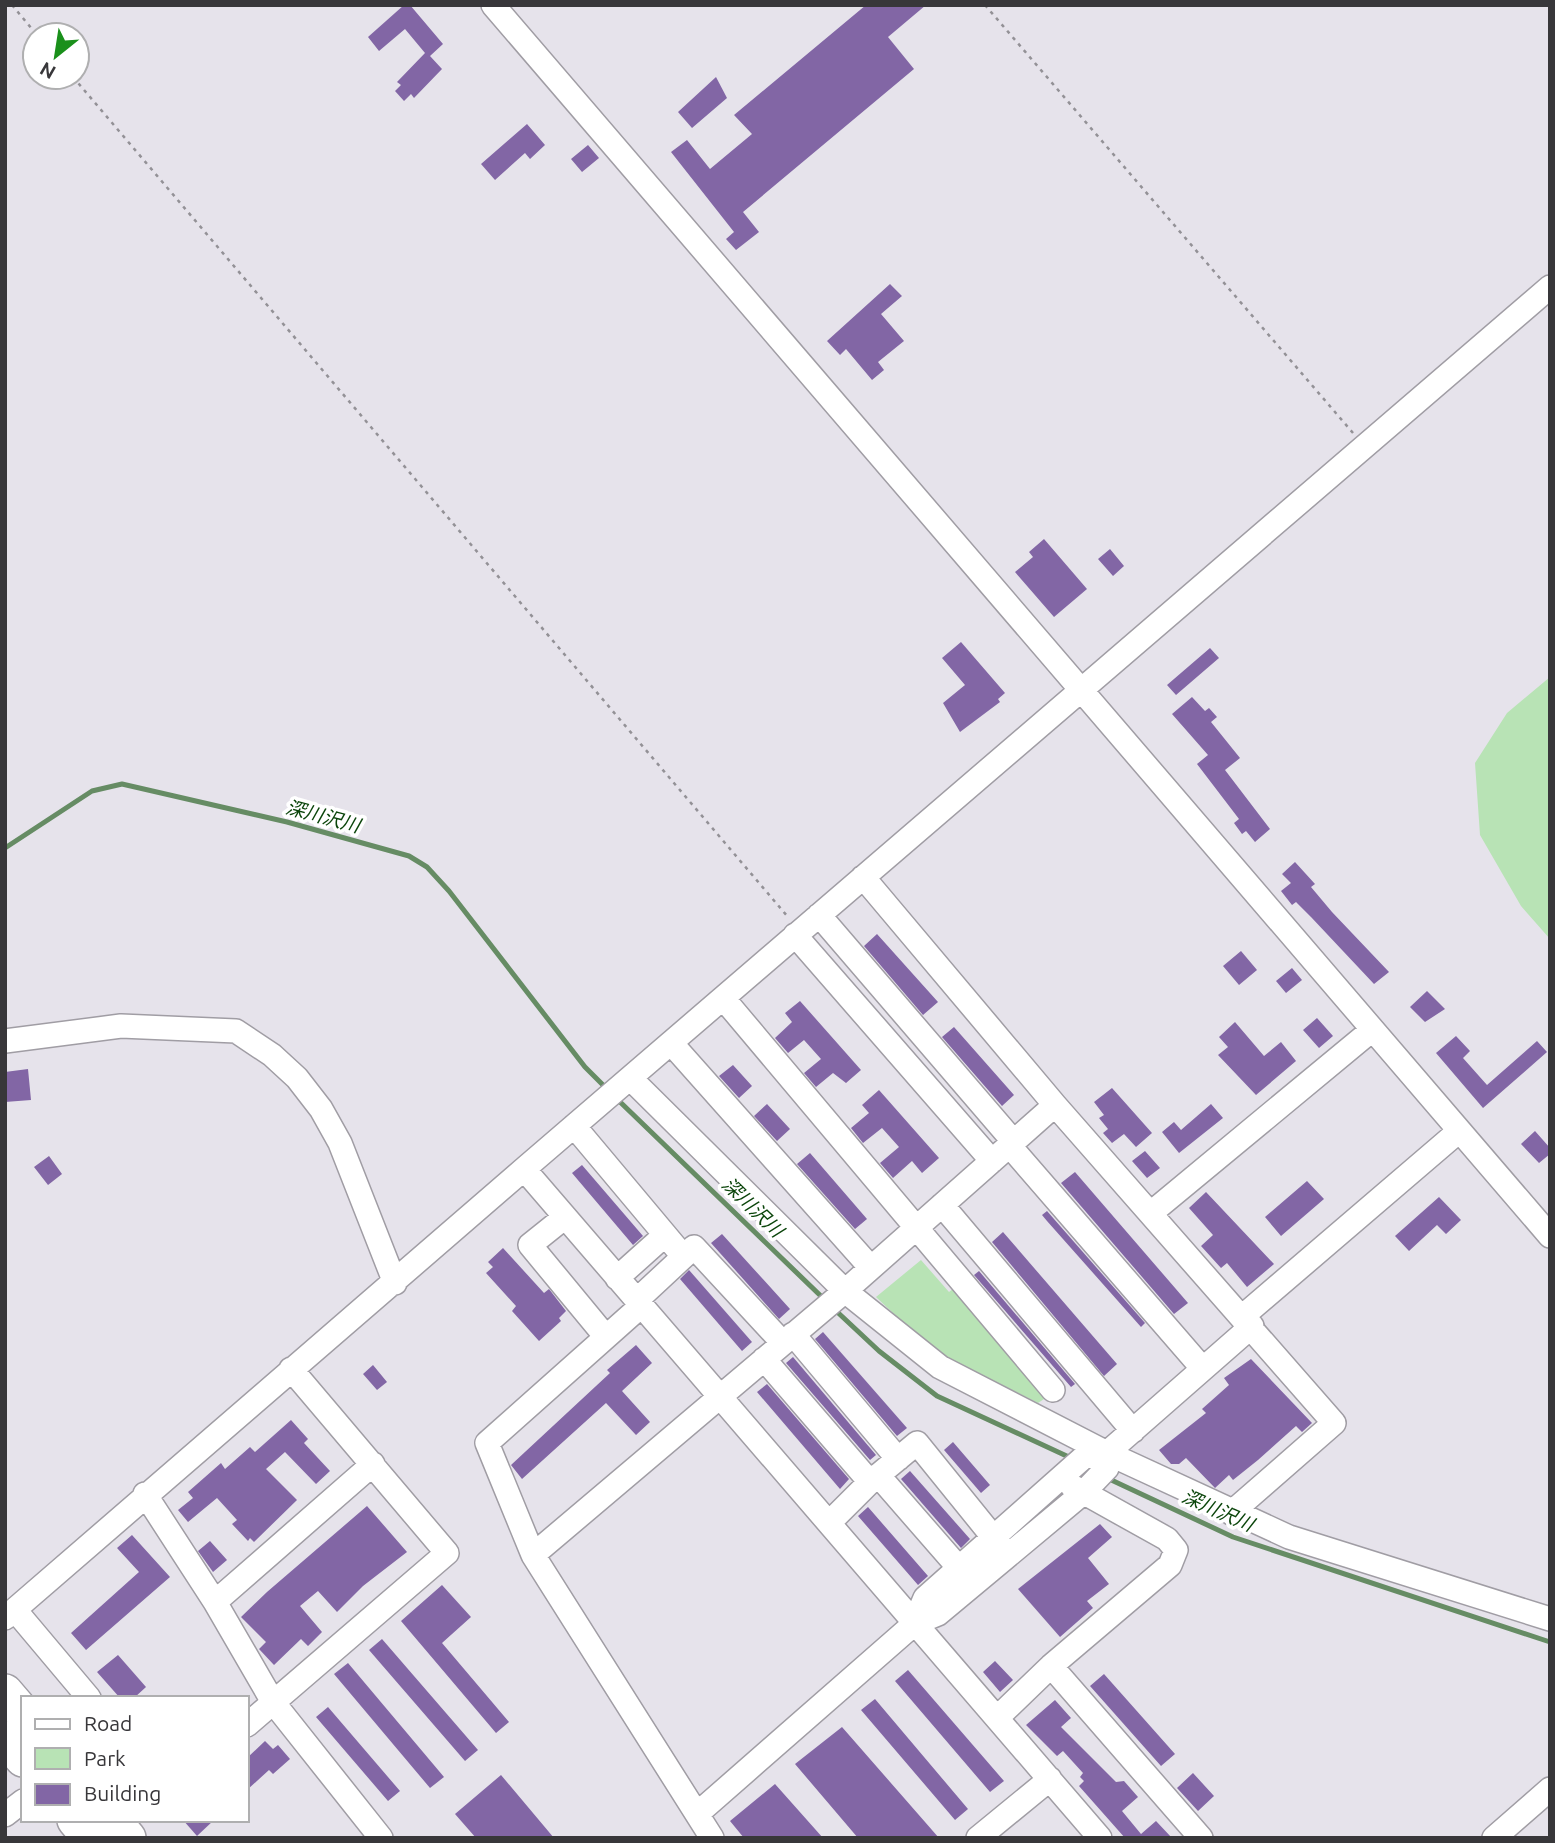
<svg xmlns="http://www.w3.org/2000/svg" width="1555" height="1843" viewBox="0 0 1555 1843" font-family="Ubuntu,'Noto Sans JP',sans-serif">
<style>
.green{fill:#b8e3b5}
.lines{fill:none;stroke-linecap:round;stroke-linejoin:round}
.stream{stroke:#668c64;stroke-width:5}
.building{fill:#8266a5}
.minor-casing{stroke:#a09da4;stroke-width:26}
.highway-casing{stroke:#a09da4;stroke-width:38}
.path{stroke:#939196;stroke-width:2.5;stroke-dasharray:3.5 5;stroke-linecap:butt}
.minor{stroke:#fff;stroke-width:23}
.highway{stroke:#fff;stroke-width:35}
.labels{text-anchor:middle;stroke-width:7;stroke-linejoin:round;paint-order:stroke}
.water-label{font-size:19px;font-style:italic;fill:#0b450b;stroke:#fff}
</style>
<rect width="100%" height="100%" fill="#e6e3eb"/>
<path class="green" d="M1550 677V939L1521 906 1480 835 1475 763 1507 713Z
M921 1260 949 1292 954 1288 1047 1397 1038 1403 931 1349 876 1297Z"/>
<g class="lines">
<path class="stream" d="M5 848 92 791 122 784 287 822 409 856 427 867 449 891 585 1067 607 1089
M617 1099 826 1301
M833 1308 879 1351 937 1396 1071 1458
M1107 1478 1233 1537 1550 1642"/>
</g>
<path class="building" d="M404 5H410L443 44 430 56 442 69 414 98 411 94 404 101 395 91 401 85 397 82 425 53 405 29 379 51 368 37Z
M866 5H926L888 37 914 69 743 212 759 232 736 250 726 239 734 232 671 152 687 140 710 169 752 134 734 115Z
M716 77 727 98 692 128 678 112Z
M527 124 545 145 530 159 525 153 495 180 481 164Z
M588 145 599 158 582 172 571 159Z
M890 284 902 296 881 314 904 341 878 362 884 370 872 380 846 349 840 355 827 341Z
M1044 539 1087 589 1054 617 1015 572 1033 557 1029 552Z
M1110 549 1124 566 1113 576 1098 559Z
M961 642 1005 693 998 699 1000 702 960 732 943 703 965 685 942 658Z
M1210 648 1219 658 1176 695 1167 685Z
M1192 697 1205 711 1209 708 1217 717 1211 722 1240 758 1225 770 1270 829 1255 842 1246 831 1242 834 1234 823 1239 819 1197 764 1208 755 1172 714Z
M1295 862 1315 884 1311 887 1332 912 1389 972 1374 984 1311 917 1296 902 1292 905 1281 891 1291 883 1282 874Z
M877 934 938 1002 923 1015 864 946Z
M1241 951 1257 970 1239 985 1223 966Z
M1292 968 1302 980 1286 993 1276 981Z
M1427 991 1445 1009 1425 1022 1410 1007Z
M800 1001 861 1070 846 1083 833 1073 816 1087 804 1073 821 1059 804 1040 788 1053 775 1038 792 1022 785 1013Z
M1317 1018 1333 1036 1319 1048 1303 1030Z
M1235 1022 1264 1056 1281 1042 1296 1061 1256 1095 1218 1055 1228 1047 1219 1037Z
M954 1027 1014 1095 1002 1106 942 1037Z
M1456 1036 1470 1051 1463 1058 1487 1085 1537 1041 1547 1052 1483 1108 1436 1053Z
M733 1065 752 1086 739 1098 719 1076Z
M28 1069 31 1100 5 1102V1072Z
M1112 1088 1152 1133 1136 1147 1124 1134 1112 1143 1103 1133 1108 1129 1099 1118 1104 1115 1094 1102Z
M879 1090 939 1158 922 1173 912 1161 893 1178 880 1163 899 1147 882 1128 863 1143 851 1128 869 1113 862 1105Z
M767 1104 790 1129 777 1141 754 1116Z
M1211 1104 1223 1118 1179 1153 1162 1132 1174 1122 1181 1130Z
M1535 1131 1550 1148V1154L1539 1163 1521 1144Z
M1145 1151 1160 1168 1147 1178 1132 1161Z
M810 1153 867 1219 855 1229 797 1164Z
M49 1156 62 1174 48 1185 34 1167Z
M582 1165 643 1236 633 1245 572 1173Z
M1075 1172 1188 1303 1174 1314 1061 1183Z
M1307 1181 1324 1199 1281 1236 1265 1217Z
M1206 1192 1274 1264 1247 1287 1227 1263 1221 1268 1201 1246 1213 1235 1189 1208Z
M1439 1197 1461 1220 1446 1234 1437 1225 1409 1251 1395 1236Z
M1047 1211 1145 1323 1141 1327 1047 1221 1042 1215Z
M1003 1232 1117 1364 1104 1376 992 1242Z
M722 1234 790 1309 779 1319 711 1243Z
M503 1248 544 1293 549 1289 566 1311 559 1318 561 1321 539 1341 512 1311 516 1306 486 1273 493 1267 488 1262Z
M689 1270 752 1342 742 1351 680 1279Z
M979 1271 1075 1384 1071 1387 974 1275Z
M823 1332 907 1428 897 1436 815 1339Z
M636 1345 652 1363 622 1391 650 1422 636 1435 606 1403 522 1479 511 1465 610 1373 607 1370Z
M793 1357 876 1455 870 1460 786 1363Z
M1251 1359 1312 1423 1302 1432 1296 1426 1258 1460 1233 1480 1229 1475 1215 1488 1186 1458 1179 1464H1171L1159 1450 1206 1413 1202 1409 1229 1385 1224 1378Z
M373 1365 387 1382 377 1390 363 1374Z
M767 1384 849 1479 840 1489 757 1392Z
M291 1420 308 1439 304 1443 330 1471 316 1484 285 1452 266 1469 297 1500 254 1542 250 1538 248 1541 232 1524 237 1520 217 1498 188 1522 178 1510 193 1498 188 1492 221 1463 225 1469 250 1447 255 1452Z
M953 1442 990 1485 981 1493 944 1450Z
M910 1471 970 1539 961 1548 901 1479Z
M367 1506 407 1552 363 1586 337 1612 318 1591 300 1606 322 1632 308 1646 301 1639 274 1665 259 1649 266 1642 241 1617 267 1592Z
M868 1507 928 1576 918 1585 858 1516Z
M1100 1524 1112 1537 1088 1558 1109 1584 1087 1601 1093 1608 1060 1637 1018 1589Z
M132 1535 170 1577 86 1650 71 1633 139 1572 117 1548Z
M210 1541 227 1560 213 1572 198 1551Z
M442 1585 471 1617 442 1643 509 1722 496 1733 401 1621Z
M382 1639 478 1750 465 1761 369 1650Z
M118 1655 146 1687 134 1698H120L97 1672Z
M995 1661 1013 1680 1000 1692 983 1672Z
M348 1663 444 1777 430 1788 334 1674Z
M908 1670 1004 1781 990 1792 895 1681Z
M1104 1674 1175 1754 1161 1766 1090 1686Z
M875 1699 968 1809 955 1820 861 1710Z
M1055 1700 1071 1718 1061 1727 1116 1782 1124 1781 1138 1797 1122 1811 1141 1834 1156 1821 1172 1838H1125L1079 1786 1084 1781 1080 1777 1083 1773 1063 1751 1057 1756 1026 1725Z
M328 1707 400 1791 388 1801 316 1717Z
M842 1727 939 1838H858L795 1764Z
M265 1741 273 1749 278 1745 290 1759 273 1774 269 1770 247 1790V1758Z
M1193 1773 1214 1796 1198 1811 1177 1788Z
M501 1775 554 1838H476L455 1814Z
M775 1784 823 1838H744L730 1821Z
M183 1820H214L197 1836Z"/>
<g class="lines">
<defs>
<path id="minor" d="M493 5 1550 1236
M863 877 1055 1105 1334 1423 1231 1513
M819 915 1014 1142
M795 935 992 1161
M723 998 1053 1390
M5 1041 121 1026 236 1031 272 1055 297 1078 321 1109 340 1143 395 1283
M671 1043 871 1268
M630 1078 845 1291 940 1367 1107 1453 1289 1537 1550 1619
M574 1126 683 1256
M1009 1145 1203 1369
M942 1205 1133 1431
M1151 1213 1372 1030
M565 1217 530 1245 606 1337
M617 1278 665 1235
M637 1300 694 1247 783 1343
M1243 1316 1459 1131
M793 1334 898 1459
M764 1359 870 1482
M878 1475 959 1568
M145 1494 215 1602 273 1702 381 1838
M829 1523 870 1482 917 1443 1002 1548
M533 1555 487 1443 641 1306
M215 1602 373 1464
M15 1610 89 1698
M5 1618 524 1169
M914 1624 925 1598 1084 1457 1107 1453 1252 1326
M1051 1666 1201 1838
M997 1718 1051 1666 1170 1565 1176 1550 1167 1539 1072 1486
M247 1725 447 1553 291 1369
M697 1814 914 1624 938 1614 1083 1493 1107 1468V1453
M5 1815 23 1801
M712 1838 533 1555 845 1291 1055 1105
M978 1838 1050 1779
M1100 1838 524 1169 1550 287
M1494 1838 1550 1789"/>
<path id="highway" d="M5 1692 23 1713
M5 1739 23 1759
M75 1820 90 1838
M113 1820 128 1838"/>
</defs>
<use href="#minor" class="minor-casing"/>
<use href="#highway" class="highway-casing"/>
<path class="path" d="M12 5 37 35
M985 5 1353 433
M73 77 788 917"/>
<use href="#minor" class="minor"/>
<use href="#highway" class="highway"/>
</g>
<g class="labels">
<g class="water-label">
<text transform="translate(323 816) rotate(15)" y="7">深川沢川</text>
<text transform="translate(753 1207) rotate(44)" y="7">深川沢川</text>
<text transform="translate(1218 1510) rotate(24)" y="7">深川沢川</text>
</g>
</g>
<rect width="1555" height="1843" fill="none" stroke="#38373a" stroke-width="14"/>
<rect x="21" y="1696" width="228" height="126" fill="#ffffff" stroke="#afafb0" stroke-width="2"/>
<rect x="35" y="1719" width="35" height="10" fill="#ffffff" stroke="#afafb0" stroke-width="2"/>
<text x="84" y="1731" font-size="21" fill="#38373a">Road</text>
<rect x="35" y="1748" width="35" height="21" fill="#b8e3b5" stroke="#afafb0" stroke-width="2"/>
<text x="84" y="1766" font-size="21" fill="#38373a">Park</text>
<rect x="35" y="1784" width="35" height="21" fill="#8266a5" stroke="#afafb0" stroke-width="2"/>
<text x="84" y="1801" font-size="21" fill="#38373a">Building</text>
<g transform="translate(56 56) rotate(210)"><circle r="33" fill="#ffffff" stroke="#afafb0" stroke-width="2"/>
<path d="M0-5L12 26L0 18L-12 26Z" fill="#1a901b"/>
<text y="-10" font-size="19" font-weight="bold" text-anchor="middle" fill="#38373a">N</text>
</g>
</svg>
